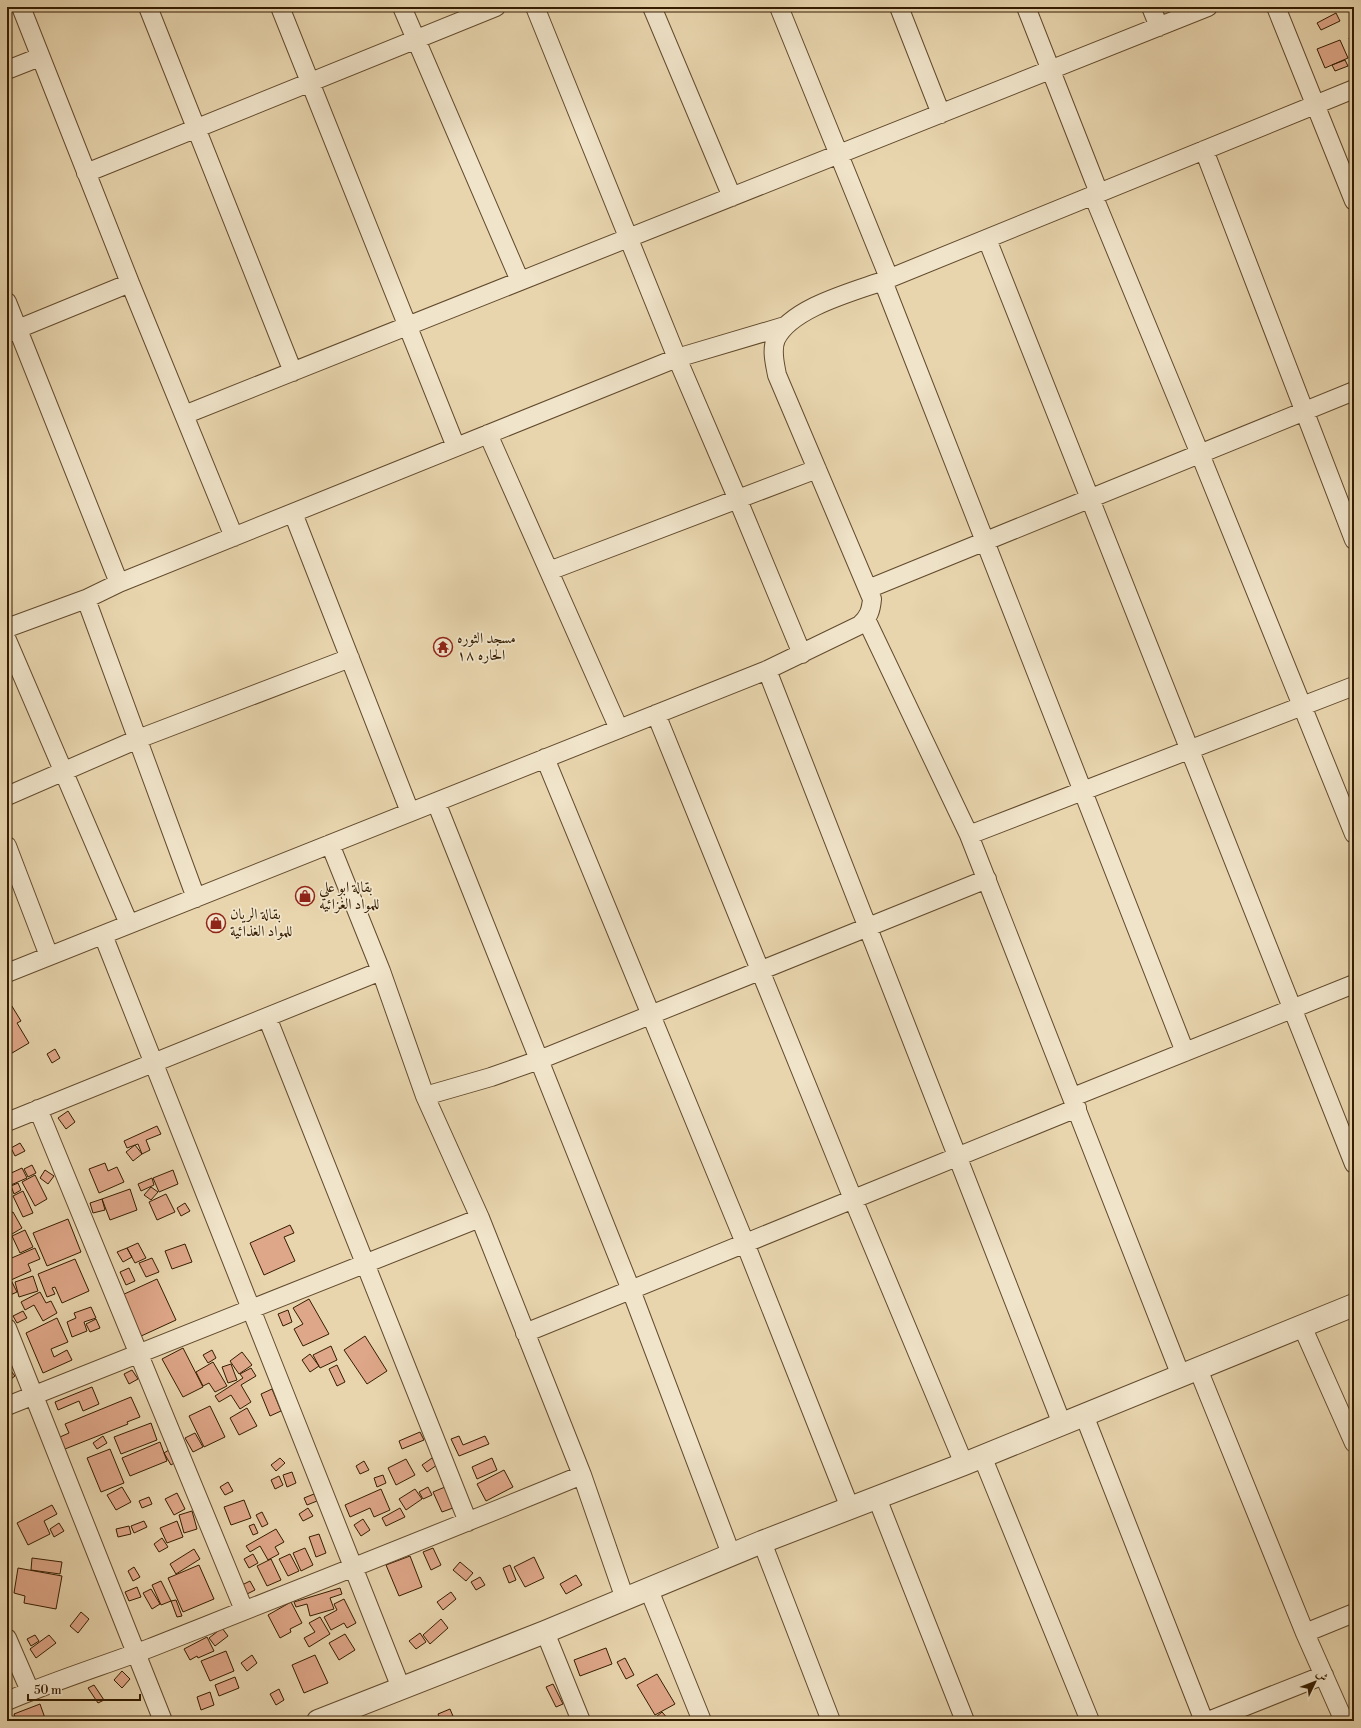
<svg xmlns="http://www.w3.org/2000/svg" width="1361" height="1728" viewBox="0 0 1361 1728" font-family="'Libre Bodoni',Amiri,serif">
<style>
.building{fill:#dfa789;stroke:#351c00}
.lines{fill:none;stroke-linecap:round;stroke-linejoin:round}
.minor-casing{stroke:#624a2c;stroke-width:20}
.tertiary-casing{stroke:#624a2c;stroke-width:24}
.minor{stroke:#f0e4ca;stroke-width:18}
.tertiary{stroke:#f0e4ca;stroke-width:22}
.labels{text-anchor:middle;stroke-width:3.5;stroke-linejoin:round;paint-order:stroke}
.poi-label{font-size:15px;fill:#351c00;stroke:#f0e4ca;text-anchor:start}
</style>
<rect width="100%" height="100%" fill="#e8d5ae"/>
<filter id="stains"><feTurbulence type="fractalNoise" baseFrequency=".005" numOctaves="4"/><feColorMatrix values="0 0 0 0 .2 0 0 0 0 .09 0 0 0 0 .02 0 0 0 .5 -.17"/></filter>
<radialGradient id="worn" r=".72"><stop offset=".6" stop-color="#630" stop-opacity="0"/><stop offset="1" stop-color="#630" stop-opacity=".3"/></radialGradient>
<path class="building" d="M1336 13 1340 21 1321 30 1317 23Z
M1354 36V49L1349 38Z
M1340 40 1348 58 1325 68 1317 49Z
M1345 60 1348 66 1335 71 1332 65Z
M10 1003 21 1021 17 1023 29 1043 7 1056V1005Z
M55 1049 60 1058 52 1063 47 1054Z
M68 1111 75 1122 66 1129 58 1118Z
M157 1126 161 1134 146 1140 150 1150 142 1154 138 1144 127 1148 124 1141Z
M20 1143 25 1151 15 1156 11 1148Z
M135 1145 142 1154 133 1161 126 1152Z
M105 1163 108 1171 117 1167 124 1182 99 1193 89 1169Z
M32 1165 36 1173 28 1177 24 1169Z
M22 1168 27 1178 11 1185 7 1175Z
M45 1170 54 1176 48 1184 40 1178Z
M173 1170 178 1184 159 1192 153 1178Z
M35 1175 47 1199 35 1206 22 1182Z
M152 1178 154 1185 141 1191 138 1184Z
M18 1183 21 1190 14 1194 11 1186Z
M151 1187 158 1192 151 1200 144 1195Z
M130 1189 137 1210 110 1220 102 1199Z
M23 1191 33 1213 23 1217 13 1196Z
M166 1194 175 1212 157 1220 149 1202Z
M102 1199 105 1210 93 1213 90 1203Z
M185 1203 190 1211 181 1216 177 1208Z
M13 1212 22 1228 7 1237V1215Z
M68 1219 81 1252 47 1266 33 1233Z
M290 1225 294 1233 284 1237 295 1261 264 1275 250 1243Z
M25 1230 33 1247 20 1253 12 1236Z
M138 1243 146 1258 135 1263 127 1248Z
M185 1244 192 1262 172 1269 165 1251Z
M35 1248 40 1259 28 1264 31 1271 11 1280 17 1292 8 1296 7 1275 10 1274 7 1267V1260Z
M127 1248 132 1257 123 1262 117 1252Z
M152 1258 159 1272 146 1277 139 1263Z
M75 1259 89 1291 62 1303 55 1287 52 1288 55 1294 47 1297 38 1274Z
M129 1268 135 1281 126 1285 120 1272Z
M33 1276 38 1291 19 1297 15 1282Z
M157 1279 176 1320 139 1337 120 1296Z
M40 1292 46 1303 51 1301 57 1313 43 1321 34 1305 25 1310 21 1302Z
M309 1299 329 1334 303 1346 294 1329 303 1324 293 1308Z
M91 1307 96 1318 84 1322 87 1331 72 1337 67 1322 76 1318 74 1313Z
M288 1310 292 1322 283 1326 278 1314Z
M23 1311 27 1318 17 1323 13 1316Z
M57 1318 68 1342 51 1349 54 1357 67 1350 72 1360 43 1373 26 1333Z
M96 1319 100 1328 90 1332 86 1324Z
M365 1336 387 1371 367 1384 344 1350Z
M331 1346 337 1360 320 1368 313 1355Z
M183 1348 203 1387 183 1397 162 1359Z
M212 1350 216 1358 208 1363 203 1355Z
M242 1352 252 1365 239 1374 230 1361Z
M310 1354 319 1366 310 1372 302 1360Z
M213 1362 227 1386 215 1392 209 1383 203 1386 196 1372Z
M231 1364 237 1380 228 1383 222 1367Z
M337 1365 345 1382 337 1386 329 1369Z
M7 1366 15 1376 7 1382Z
M251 1368 256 1376 241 1385 251 1402 240 1409 231 1395 219 1402 215 1396 243 1378 240 1374Z
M132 1370 138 1379 129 1384 124 1374Z
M92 1387 99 1404 83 1411 79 1401 58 1410 55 1402Z
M272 1389 281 1411 270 1416 261 1394Z
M131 1397 140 1417 127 1422 128 1424 65 1449 60 1437 69 1433 65 1424Z
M210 1406 225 1437 204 1447 189 1416Z
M247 1408 257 1426 239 1435 230 1418Z
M151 1423 157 1440 121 1454 114 1437Z
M420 1432 424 1440 402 1449 399 1441Z
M195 1433 203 1447 193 1452 185 1438Z
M103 1436 107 1443 97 1449 93 1443Z
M459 1436 463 1445 485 1436 489 1444 459 1456 451 1439Z
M160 1442 167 1461 130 1476 122 1458Z
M172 1448 179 1460 171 1465 164 1453Z
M110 1449 124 1483 101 1492 87 1458Z
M280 1458 285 1463 276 1471 271 1465Z
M432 1458 437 1465 427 1472 422 1465Z
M492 1458 497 1470 477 1479 472 1467Z
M406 1459 415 1475 396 1485 388 1468Z
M364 1461 369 1470 360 1474 356 1466Z
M504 1470 513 1487 486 1501 477 1484Z
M292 1472 296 1483 287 1487 283 1475Z
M383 1475 386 1483 377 1487 374 1478Z
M279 1476 283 1485 275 1489 271 1480Z
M228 1482 233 1491 225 1495 220 1487Z
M122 1487 131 1502 116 1510 107 1495Z
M428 1487 432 1495 423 1499 419 1492Z
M445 1487 453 1508 442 1512 433 1492Z
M381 1489 390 1510 374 1517 370 1508 350 1517 345 1505Z
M415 1489 422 1499 406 1510 399 1499Z
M177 1493 185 1509 174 1515 165 1499Z
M314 1494 317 1501 307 1505 304 1498Z
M149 1497 152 1504 142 1508 139 1501Z
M244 1500 251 1518 231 1525 224 1507Z
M52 1505 57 1514 44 1521 50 1534 28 1545 17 1523Z
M308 1508 313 1516 303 1521 299 1514Z
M400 1508 405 1517 386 1526 382 1518Z
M192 1511 197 1529 184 1533 179 1515Z
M262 1512 268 1524 262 1527 256 1515Z
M363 1519 370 1530 361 1536 354 1525Z
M144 1521 147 1527 134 1533 131 1526Z
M177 1521 183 1537 167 1543 160 1528Z
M59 1523 64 1531 54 1537 50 1529Z
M254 1524 258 1533 253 1535 249 1526Z
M129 1526 131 1534 118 1537 116 1529Z
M276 1529 284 1542 275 1547 279 1554 268 1560 260 1546 250 1552 246 1546Z
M319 1534 326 1553 316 1557 309 1537Z
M162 1538 168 1547 159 1552 154 1544Z
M305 1548 313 1565 301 1571 293 1553Z
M433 1548 441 1565 431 1570 423 1552Z
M194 1549 200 1559 176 1574 170 1564Z
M253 1554 258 1563 249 1568 244 1559Z
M290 1554 299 1571 288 1576 279 1559Z
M410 1556 422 1587 399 1596 386 1565Z
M534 1557 544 1578 525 1587 514 1567Z
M32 1558 62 1562 60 1574 31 1570Z
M271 1559 281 1580 267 1586 257 1566Z
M460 1562 473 1573 466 1581 453 1570Z
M199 1565 214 1599 183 1612 168 1578Z
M510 1565 516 1580 509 1583 503 1568Z
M134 1567 140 1577 133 1581 128 1571Z
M18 1568 62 1576 56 1609 24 1603 25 1596 14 1593Z
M576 1575 582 1585 566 1594 560 1584Z
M480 1577 485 1585 476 1590 471 1582Z
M161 1581 171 1601 161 1605 152 1585Z
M250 1581 255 1590 247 1594 242 1585Z
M137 1587 141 1597 129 1601 125 1592Z
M340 1588 342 1594 330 1598 334 1609 310 1616 307 1604 296 1607 294 1602Z
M151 1589 160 1604 152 1609 143 1593Z
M451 1592 456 1599 443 1610 437 1602Z
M344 1599 356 1623 347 1628 344 1623 331 1630 324 1617 337 1610 334 1604Z
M176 1600 182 1616 177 1617 171 1601Z
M291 1602 302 1623 290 1629 291 1632 280 1638 268 1615Z
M81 1612 89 1619 78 1633 70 1626Z
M320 1617 330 1634 309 1647 304 1638 315 1632 309 1623Z
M441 1619 448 1628 430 1644 423 1635Z
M222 1628 228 1636 215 1646 209 1638Z
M420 1633 426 1642 416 1649 409 1641Z
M345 1634 355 1650 339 1660 329 1643Z
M35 1635 39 1641 31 1646 27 1639Z
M49 1635 56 1643 36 1658 30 1649Z
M207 1637 214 1651 198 1658 197 1656 190 1660 184 1649Z
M606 1648 612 1664 580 1676 574 1660Z
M226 1651 234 1671 210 1681 201 1661Z
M252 1655 257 1663 247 1671 241 1663Z
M315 1655 328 1683 304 1693 292 1665Z
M625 1658 634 1675 626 1679 617 1662Z
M122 1671 130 1679 122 1688 114 1680Z
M657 1674 675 1704 655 1715 637 1685Z
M235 1677 239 1688 219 1696 215 1685Z
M553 1684 563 1704 556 1707 546 1687Z
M94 1685 104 1700 98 1703 88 1688Z
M279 1689 284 1700 276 1705 270 1694Z
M210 1692 214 1705 201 1710 197 1697Z
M40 1704 46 1721H17L14 1714Z
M450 1709 455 1721H441L438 1714Z
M662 1712 669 1720 651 1721Z"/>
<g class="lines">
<defs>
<path id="minor" d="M21 7 130 283 234 537
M148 7 293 372
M280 7 456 447
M402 7 520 281
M535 7 677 358 738 500 802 654
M652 7 732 197
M779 7 889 278
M899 7 941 114
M1026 7 1099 193
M1151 7 1159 27
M1276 7 1354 201
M7 70 40 57
M1204 150 1354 540
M86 173 496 7
M1093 195 1200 454 1354 834
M987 239 1354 1164
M883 281 1185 1052
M7 302 119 583
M8 333 130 283
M184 415 1208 7
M488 434 619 729
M293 513 410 812
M549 571 817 469
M868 589 1354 391
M86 599 196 898
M866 619 969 835 1181 1376
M7 628 86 599 119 583 677 358 785 326
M7 640 129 924
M767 670 1062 1424
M656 714 853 1199 964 1464
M545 758 745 1243 850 1508
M7 796 138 739 350 658
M436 802 631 1290 731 1554
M969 835 1354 686
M330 844 381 971 425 1096 480 1218 582 1475 625 1599
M7 846 49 956
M103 935 401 1688
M7 973 767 670 860 625C869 617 871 610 872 599L777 375C775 364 771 350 776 339 791 308 852 292 883 281L1354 89
M267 1017 468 1522
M425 1096 491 1077 539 1060 987 879
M1073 1097 1354 984
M38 1109 244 1610
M7 1122 381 971
M1302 1326 1354 1443
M7 1328 163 1721
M525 1333 1077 1108
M1198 1369 1305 1633 1344 1721
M7 1406 480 1218
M1084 1415 1204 1721
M982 1456 1090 1721
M877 1498 965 1721
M762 1542 831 1721
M649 1590 702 1721
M545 1632 581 1721
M1305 1633 1354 1613
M7 1638 30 1691
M7 1701C54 1681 102 1666 150 1648 294 1591 439 1534 582 1475
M1208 1721 1324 1675"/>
<path id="tertiary" d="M318 1721 545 1632 762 1542 964 1464 1354 1305"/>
</defs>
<use href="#minor" class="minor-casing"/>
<use href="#tertiary" class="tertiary-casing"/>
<use href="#minor" class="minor"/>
<use href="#tertiary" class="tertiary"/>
</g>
<defs>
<symbol id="temple-ring" viewBox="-11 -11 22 22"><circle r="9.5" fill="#f0e4ca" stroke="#8f2418" stroke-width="1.5"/><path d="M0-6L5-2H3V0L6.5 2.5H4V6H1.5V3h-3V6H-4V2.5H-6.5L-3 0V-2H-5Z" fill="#8f2418"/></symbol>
<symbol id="shop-ring" viewBox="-11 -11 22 22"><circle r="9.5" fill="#f0e4ca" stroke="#8f2418" stroke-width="1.5"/><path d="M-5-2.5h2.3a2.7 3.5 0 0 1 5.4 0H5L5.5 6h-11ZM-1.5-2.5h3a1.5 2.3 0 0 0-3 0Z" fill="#8f2418"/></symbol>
</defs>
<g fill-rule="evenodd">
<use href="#temple-ring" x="432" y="636" width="22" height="22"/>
<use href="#shop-ring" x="294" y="885" width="22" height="22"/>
<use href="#shop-ring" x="205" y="912" width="22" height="22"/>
</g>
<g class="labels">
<g class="poi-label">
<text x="457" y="643">مسجد الثوره<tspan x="457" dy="17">الحاره ١٨</tspan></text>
<text x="319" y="892">بقالة ابو علي<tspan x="319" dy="17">للمواد الغزائيه</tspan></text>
<text x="230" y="919">بقالة الريان<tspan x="230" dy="17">للمواد الغذائية</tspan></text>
</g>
</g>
<rect width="1361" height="1728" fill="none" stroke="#e8d5ae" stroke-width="24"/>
<rect x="8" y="8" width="1345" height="1712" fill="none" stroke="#351c00" stroke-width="2"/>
<rect x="12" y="12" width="1337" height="1704" fill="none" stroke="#351c00"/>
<g transform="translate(1315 1682) rotate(47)" stroke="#f0e4ca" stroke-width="3" paint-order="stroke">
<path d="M0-3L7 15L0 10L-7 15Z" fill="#351c00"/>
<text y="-6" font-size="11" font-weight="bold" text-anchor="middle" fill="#351c00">ش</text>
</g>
<path d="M28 1694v6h112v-6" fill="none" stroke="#351c00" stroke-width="2"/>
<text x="34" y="1694" font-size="12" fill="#351c00" stroke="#f0e4ca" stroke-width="3" paint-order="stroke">50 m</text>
<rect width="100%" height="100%" filter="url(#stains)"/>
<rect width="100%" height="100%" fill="url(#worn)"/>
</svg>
